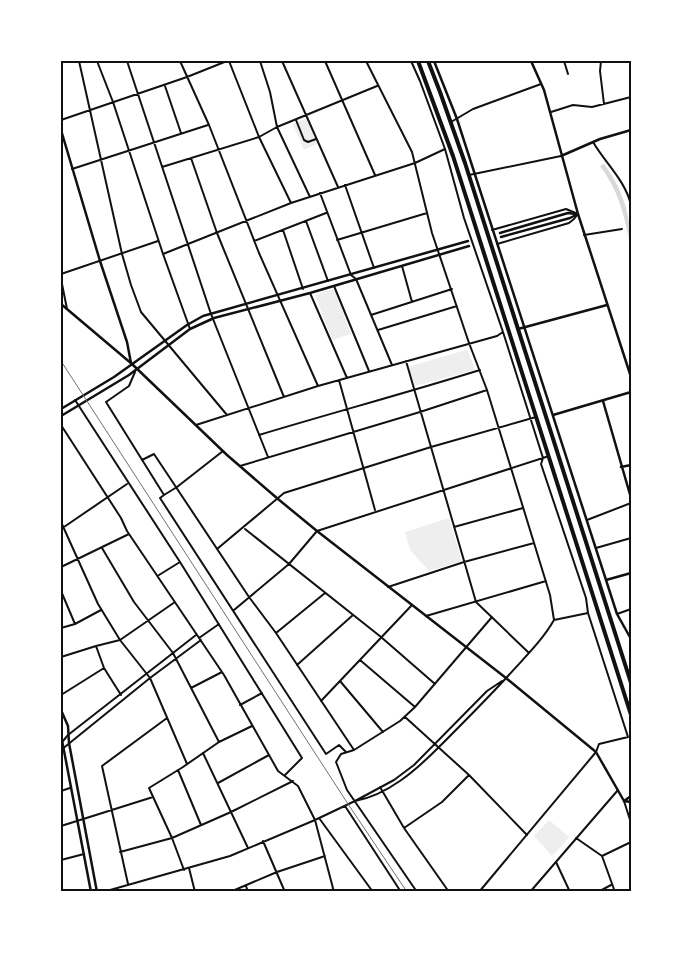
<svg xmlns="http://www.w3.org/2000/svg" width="692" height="953" viewBox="0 0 692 953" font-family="Raleway,sans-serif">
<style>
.green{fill:#eee}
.water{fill:#d9d9d9}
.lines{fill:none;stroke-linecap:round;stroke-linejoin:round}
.pedestrian{stroke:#111;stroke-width:2}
.minor{stroke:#111;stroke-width:2}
.tertiary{stroke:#111;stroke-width:2.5}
.trunk{stroke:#111;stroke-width:4}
.rail{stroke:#707070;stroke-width:1}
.neatline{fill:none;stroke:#111;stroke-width:2}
</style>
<rect width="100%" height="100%" fill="#fff"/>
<path class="green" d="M306 118 317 144 304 150 293 124Z
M332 289 335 291 351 334 332 340 315 295Z
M466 350 468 351 475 370 415 386 409 368 411 366Z
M449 518 462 561 429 571 410 550 405 532Z
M549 820 569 837 552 856 534 836Z"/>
<path class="water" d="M604 164C623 189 631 216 631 247 623 214 621 195 600 166Z"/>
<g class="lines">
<path class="pedestrian" d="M296 120 304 140 308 142 316 139"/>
<path class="minor" d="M79 61 122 254 131 285 141 312 227 415
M97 61 113 102 163 254 190 329
M127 61 211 314 268 457
M180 61 209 125 259 253 318 386
M229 61 259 137 291 203
M260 61 270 92 277 127 310 197
M282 61 338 187
M325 61 375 175
M411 61 420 81 445 149 464 218 503 332 543 458 541 464 586 598 588 613
M564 61 568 74
M601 61 600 71 604 104
M165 86 181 133
M551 112 573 105 592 107 631 97
M61 120 187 77 227 61
M451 122 473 109 541 84
M593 142C606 164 625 180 631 205
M191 158 217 233 284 397
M162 167 259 137 277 127 377 86
M72 169 208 125
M469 175 561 156
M345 185 374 268
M320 193 351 275 356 279 392 365
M306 221 328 281
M283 230 303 289
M492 230 566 209 578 214 574 219 569 223 497 244
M584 235 622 229
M337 240 427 213
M254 241 326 213
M163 254 291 203 415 163 445 149
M402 266 412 302
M61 274 158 241
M61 279 67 309
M334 286 369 371
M310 293 347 378
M371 315 452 289
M378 330 457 306
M406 361 476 602 529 653
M135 372 129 386 106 402 164 495 177 487 223 451
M339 380 375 510
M75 400 180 562 302 758 285 775
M61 425 121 518 127 531 224 675 278 771 298 786 315 820 334 892
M196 425 318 386 497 336 503 332
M259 435C332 413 406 393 480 370
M142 460 154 454 249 597 276 633 354 750
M240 466 420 412 487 390
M164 495 160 498 326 754 339 745 346 752
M587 520 631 503
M61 522 98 604 120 640 150 678 187 764
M454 527 523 508
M61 529 127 484
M245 529 381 637 435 684
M102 548 134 602 173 653 219 742
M596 548 631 538
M217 549 284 493 431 447 536 417
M61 567 129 534
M159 575 180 562
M388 587 464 562 534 543
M61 591 75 624
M234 610 289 564 317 531 549 456
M617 614 631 609
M426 616 546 581
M61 628 75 624 101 610
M276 633 325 593
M199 638 219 624
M96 646 104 668 121 695
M61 657 96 646 120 640 175 602
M360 660 415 707
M297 665 353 615
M340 681 383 732
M191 688 222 672
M61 695 104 668
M321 701 412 605
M240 705 262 693
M405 717 469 775 527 835
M63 741 68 735 196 635
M61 750 150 678 201 640
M203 753 248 848
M178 770 201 825
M218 783 269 755
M380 787 404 828 449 892
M61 791 70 788
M355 801C388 795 416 770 438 748 462 724 485 701 508 676 524 658 542 641 554 620L550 595 487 390 469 343 432 233 412 152 366 61
M624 801 631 823
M345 806 401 892
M319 818 373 892
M61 826 153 797
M404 828 442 802 469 775
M576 838 602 856 615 892
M263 841 285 892
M120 852 172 838 231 812 293 781
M602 856 631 842
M61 860 84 854
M556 862 570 892
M189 868 195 892
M184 870 172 838 149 788 183 767 219 742 252 726
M128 884 102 766 167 718
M246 886 248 892
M103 892 230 856 315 820 355 801 394 780 414 765 487 691 502 681
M230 892 277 872 325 856
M327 892 334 890
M417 892 347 790 336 762 341 754 354 750 400 721 415 707 492 617
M479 892 596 752 599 744 628 737 588 613 554 620
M530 892 618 790
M598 892 611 885"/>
<path class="tertiary" d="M434 61 457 119 617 614 631 639
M531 61 544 90 578 214 631 377
M61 130 100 261 127 342 131 363
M561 156 600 139 631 130
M500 233 568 213 576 214
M501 237 570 218 578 214
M61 304 132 364 227 455 278 499 317 531 506 678 596 752 624 801
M518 329 607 305
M603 401 631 498
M61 409 114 377 187 325 203 316 468 241
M553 415 631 392
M61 416 129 375 190 329 214 318 310 293 469 246
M621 467 631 465
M606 580 631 573
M61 710 68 726 69 743 97 892
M61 735 91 892
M624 801 631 796
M624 801 631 802"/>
<path class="trunk" d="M418 61 453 156 631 715
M428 61 440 92 465 163 631 683"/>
<path class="rail" d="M61 361 348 804 407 892"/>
</g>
<rect width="692" height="953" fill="none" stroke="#ffffff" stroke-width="125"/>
<rect x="62" y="62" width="568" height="828" class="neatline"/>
</svg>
